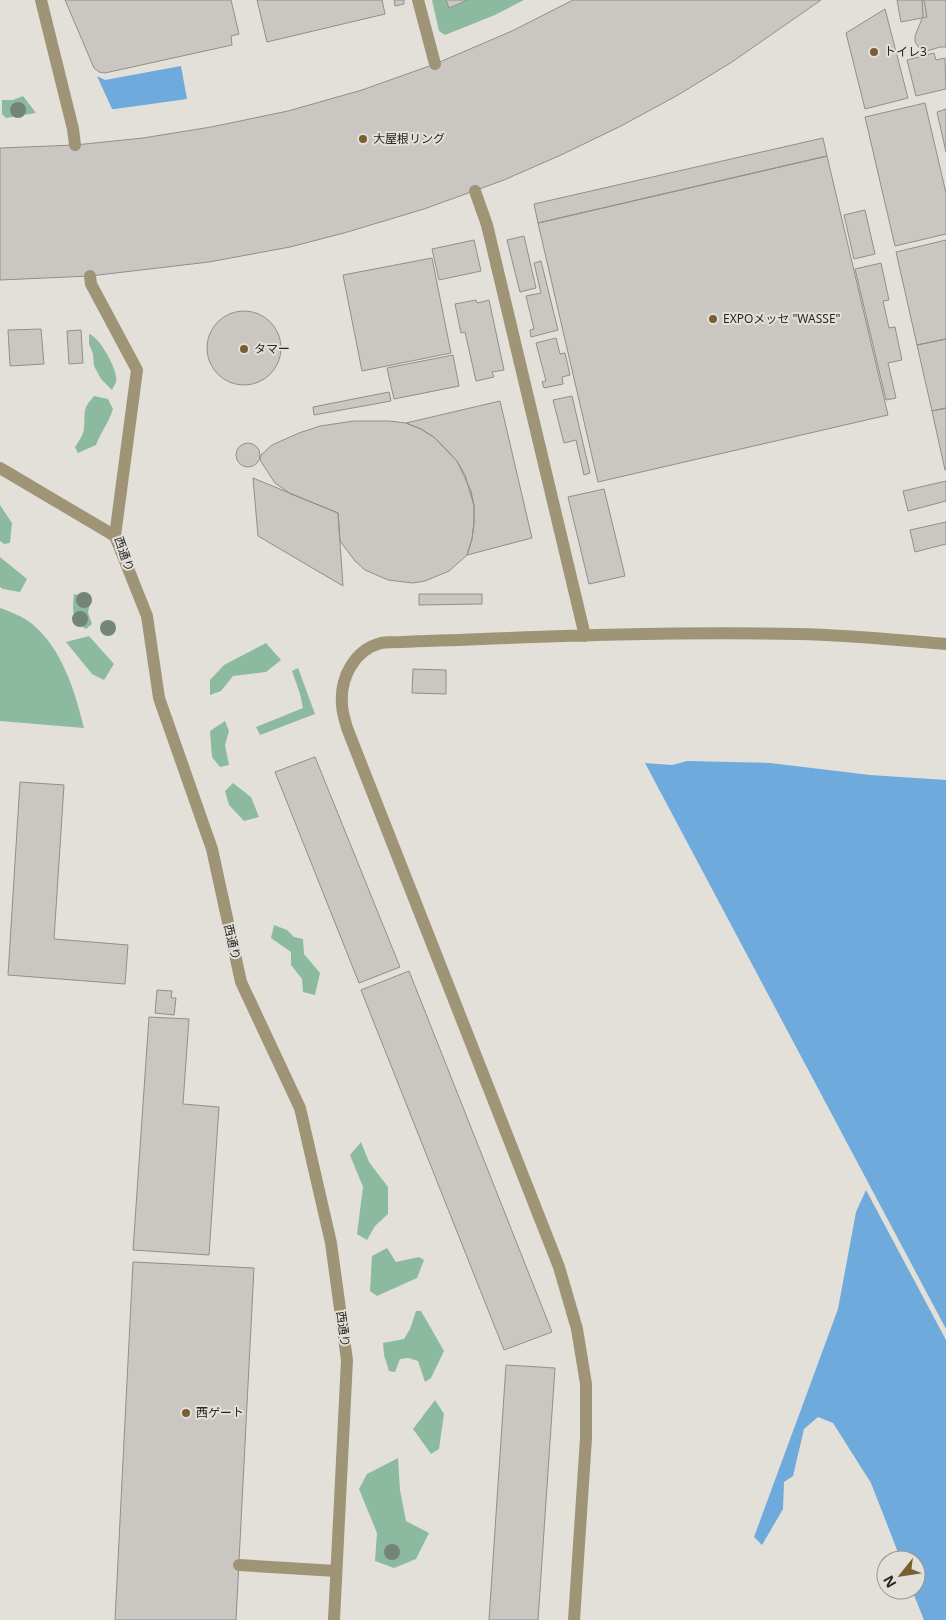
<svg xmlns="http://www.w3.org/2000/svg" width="946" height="1620" viewBox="0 0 946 1620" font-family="'Noto Sans','Noto Sans JP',sans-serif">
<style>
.green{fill:#8cbaa1}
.water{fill:#6eaadb}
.building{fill:#cac6c1;stroke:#928e89}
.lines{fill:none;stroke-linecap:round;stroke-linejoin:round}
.service{stroke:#a09477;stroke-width:12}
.tree{fill:#738479}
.poi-dot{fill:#785e30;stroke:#e3e0da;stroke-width:2}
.labels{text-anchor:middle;stroke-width:4;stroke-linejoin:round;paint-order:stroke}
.poi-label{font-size:12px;fill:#292725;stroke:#e3e0da;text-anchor:start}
.street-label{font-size:12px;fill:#292725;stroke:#e3e0da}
</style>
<rect width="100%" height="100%" fill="#e3e0da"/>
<path class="green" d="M432 0H524L495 15 445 35 439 31Z
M23 96 36 113 6 118 2 114V100H13Z
M89 334C100 337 119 372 116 382 115 385 113 387 112 390L101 379 94 366 93 354 89 344Z
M94 396 108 399 113 409C109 422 101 432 96 445L78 453 75 447C79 441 84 434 84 427 86 411 81 411 94 396Z
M0 505 12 523 10 543 4 544 0 541Z
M0 557 27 579 20 592 3 589 0 587Z
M74 594 91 598 88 613 92 624 86 629C72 621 72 609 74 594Z
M0 608C11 612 22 616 31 623 62 648 75 691 84 728L0 721Z
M89 636 114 664 104 680 92 674 66 642Z
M266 643 281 660 266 672 233 676 221 691 210 695V680L224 665Z
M298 668 315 714 260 735 256 727 303 708 300 694 292 671Z
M225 721 229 731 225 745 229 765 220 767 212 757 210 731Z
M233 783 251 797 259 817 244 821 229 805 225 791Z
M274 925 287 930 294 937 303 939 304 954 320 973 315 995 303 992 302 979 291 965V952L271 938Z
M361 1142 369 1162 388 1187V1214L375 1226 367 1240 357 1234 363 1187 350 1155Z
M387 1248 396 1262 419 1257 424 1260 417 1278 377 1296 370 1291 372 1256Z
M416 1311H421L444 1351 431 1378 425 1382 418 1361 408 1358 400 1359 395 1372 389 1371 384 1355 383 1343 404 1339 410 1329Z
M435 1400 444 1414 439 1449 431 1454 413 1429Z
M398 1458 400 1490 406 1521 429 1533 416 1559 394 1568 375 1561 377 1533 359 1489 367 1474Z"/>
<path class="water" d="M181 66 187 99 115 109H112L97 76 105 80Z
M687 761 770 763 870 775 946 780V1329L645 763 672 765Z
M866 1190 946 1340V1620H924L912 1590H916V1560H901L871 1483 833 1423 818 1417 804 1429 793 1476 784 1482 783 1509 762 1545 754 1537 838 1309 856 1212Z"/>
<path class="building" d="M65 0H231L239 34 231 36 232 45 105 73 99 72 94 68Z
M257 0H382L385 14 267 42Z
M394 0H404V4L395 6Z
M446 0H468L449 8Z
M573 0H821L732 62 678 95 621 126 561 155 504 180 424 209 344 233 290 247 209 262 90 276 0 280V148L75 145 143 138 211 127 288 111 362 90 435 64 512 31Z
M897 0H924L927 17 901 22Z
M922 0H946V47H940L927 51 920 49 915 42V36L923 16Z
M885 9 908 98 865 109 846 33Z
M934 53 936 60 945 58 946 89 916 96 907 60Z
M925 103 946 193V234L895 246 865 117Z
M946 109V152L937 112Z
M823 138 827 156 538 223 534 204Z
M827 156 888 415 598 482 538 223Z
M865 210 875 254 854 259 844 215Z
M524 236 536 288 520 292 507 240Z
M474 240 481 271 439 280 432 249Z
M946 240V339L917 345 896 252Z
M432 258 451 353 362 371 343 275Z
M541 261 558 330 531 337 530 330 534 329 526 296 541 293 534 263Z
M881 263 889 300 883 301 889 328 895 327 902 360 888 363 896 398 886 400 855 269Z
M476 300 477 303 489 300 504 370 492 372 494 377 476 381 465 332 461 333 455 304Z
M207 348a37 37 0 1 1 74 0a37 37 0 1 1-74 0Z
M41 329 44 364 10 366 8 330Z
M81 330 83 363 69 364 67 331Z
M556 338 560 354 565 353 570 375 562 377 563 384 544 388 542 382 546 381 536 343Z
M946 339V408L932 411 917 345Z
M453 355 459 386 394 399 387 368Z
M389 392 391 401 314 415 313 407Z
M572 396 590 473 584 475 576 440 564 443 553 400Z
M500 401 532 538 467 555 472 539 474 523V506L465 475 457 461 435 438 421 429 406 423Z
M946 408V470H945L932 411Z
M354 421H389L406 423 421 429 435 438 457 461 471 491 474 506V523L472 539 467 555 449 571 425 581 413 583 388 580 365 570 355 561 340 541 338 513 291 494 275 483 260 460 261 455 272 445 299 433 320 426Z
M236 455a12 12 0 1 1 24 0a12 12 0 1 1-24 0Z
M253 478 338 513 343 586 258 536Z
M946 481V501L908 511 903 491Z
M604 489 625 576 589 584 568 497Z
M946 522V544L915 552 910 530Z
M419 594H482V604L419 605Z
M413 669 446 670V694L412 693Z
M315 757 400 967 359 983 275 772Z
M20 782 64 785 54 939 128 945 125 984 8 975Z
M409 971 552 1332 504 1350 361 990Z
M157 990 172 991 171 998H176L174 1015 155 1013Z
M149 1017 189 1019 183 1104 219 1107 209 1255 133 1250Z
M133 1262 254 1268 236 1620H115Z
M506 1365 555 1368 538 1620H489Z"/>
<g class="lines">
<path class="service" d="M41 0 73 129 75 145
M418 0 435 64
M475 191 487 225 585 636
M90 276 91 284 137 370 115 536 147 616 159 698 212 849 241 982 300 1108 331 1243 347 1360 334 1620
M0 468 115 536
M239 1565 336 1571
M574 1620 586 1438V1384L577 1329 559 1267 347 728C345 720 342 712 342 704 340 678 354 650 381 643 387 642 395 642 401 642 533 637 666 631 799 634 848 635 897 640 946 644"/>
</g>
<g class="tree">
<circle cx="18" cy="110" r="8"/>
<circle cx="84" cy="600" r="8"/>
<circle cx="80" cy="619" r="8"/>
<circle cx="108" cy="628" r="8"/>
<circle cx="392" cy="1552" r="8"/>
</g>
<g class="poi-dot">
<circle cx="874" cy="52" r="5"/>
<circle cx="363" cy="139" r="5"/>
<circle cx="713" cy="319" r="5"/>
<circle cx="244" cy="349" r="5"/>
<circle cx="186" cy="1413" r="5"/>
</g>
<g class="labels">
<g class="poi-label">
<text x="884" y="56">トイレ3</text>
<text x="373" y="143">大屋根リング</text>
<text x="723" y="323">EXPOメッセ "WASSE"</text>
<text x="254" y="353">タマー</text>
<text x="196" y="1417">西ゲート</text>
</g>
<g class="street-label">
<text transform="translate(124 554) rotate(71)" y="4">西通り</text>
<text transform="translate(232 942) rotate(77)" y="4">西通り</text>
<text transform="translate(343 1329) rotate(82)" y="4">西通り</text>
</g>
</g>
<g transform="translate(901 1575) rotate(240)"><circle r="24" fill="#e3e0da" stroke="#999692"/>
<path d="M0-4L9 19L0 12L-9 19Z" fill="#785e30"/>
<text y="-8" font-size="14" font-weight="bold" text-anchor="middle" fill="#292725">N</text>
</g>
</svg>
